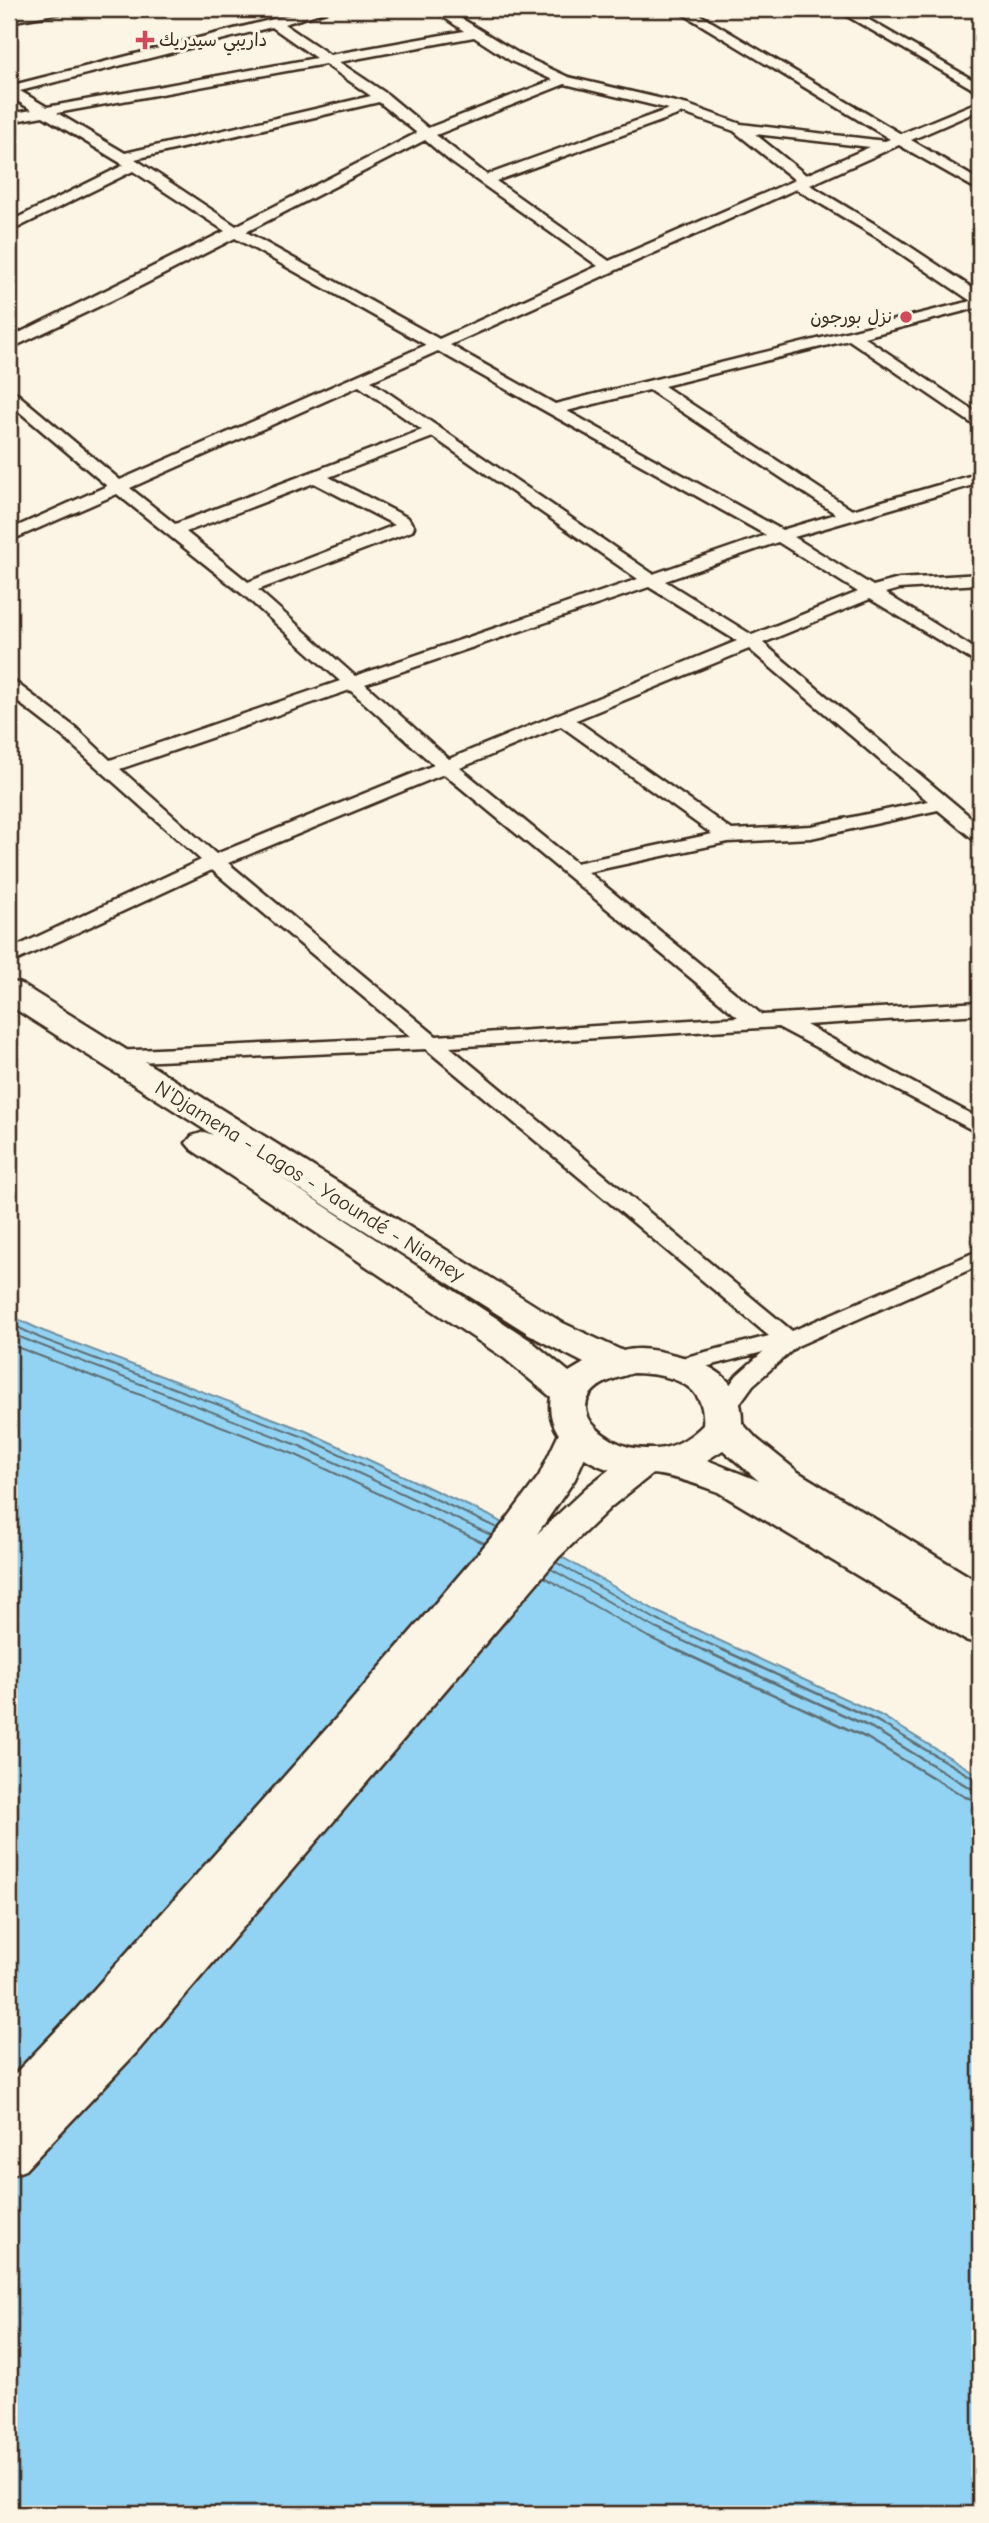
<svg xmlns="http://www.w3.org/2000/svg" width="989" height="2523" viewBox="0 0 989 2523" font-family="'Comic Neue','Playpen Sans Arabic',sans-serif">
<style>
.water{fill:#92d3f3;stroke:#6f8f9e;stroke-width:2}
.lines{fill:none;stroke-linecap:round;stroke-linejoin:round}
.shore-far1{stroke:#5e6e73;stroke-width:2}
.shore{stroke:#5e6e73;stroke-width:2.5}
.minor-casing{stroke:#3b2a1e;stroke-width:5}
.primary-casing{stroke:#3b2a1e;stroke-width:5}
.trunk-casing{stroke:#3b2a1e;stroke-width:5}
.minor{fill:#fcf5e5;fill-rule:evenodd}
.primary{fill:#fcf5e5;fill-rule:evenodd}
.trunk{fill:#fcf5e5;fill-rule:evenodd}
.poi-dot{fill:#d1495b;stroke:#fcf5e5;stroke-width:2.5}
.labels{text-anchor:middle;stroke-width:6;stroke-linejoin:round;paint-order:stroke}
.far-poi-label{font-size:18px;fill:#3b2a1e;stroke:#fcf5e5;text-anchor:start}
.street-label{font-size:21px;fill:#3b2a1e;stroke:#fcf5e5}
</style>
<rect width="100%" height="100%" fill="#fcf5e5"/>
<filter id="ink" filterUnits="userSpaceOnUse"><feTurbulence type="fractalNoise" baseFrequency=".0143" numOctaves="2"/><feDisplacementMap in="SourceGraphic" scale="14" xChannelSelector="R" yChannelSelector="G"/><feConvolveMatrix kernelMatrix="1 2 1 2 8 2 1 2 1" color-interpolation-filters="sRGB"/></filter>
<g filter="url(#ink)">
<path class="water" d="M9 1315 43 1331 306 1431 488 1515 660 1613 880 1715 980 1776V2514H9Z"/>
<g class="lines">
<path class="shore-far1" d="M9 1323 40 1338 304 1437 497 1528
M9 1333 300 1446 491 1535
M9 1344 296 1455 484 1543
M557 1563 657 1620 727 1652
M551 1569 653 1627 707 1652
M544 1577 648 1637 680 1652"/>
<path class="shore" d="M677 1650 867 1738 965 1797 980 1801
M703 1650 872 1728 970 1788 980 1790
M723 1650 877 1721 980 1782"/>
<defs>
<path id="minor" d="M40 9H66L60 13 9 22V14Z
M313 9H333L284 24 330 55 464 31 432 9H446L521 55 568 77 688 105 741 124 885 141 890 139 675 9H690L901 134 980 101V110L911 140 980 181V191L899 145 810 185 888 232 980 293V307L864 337 980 415V427L974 425 849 340 664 386 852 510 980 473V483L794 537 873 586 899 579 980 574V584L899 589 885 593 980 652V665L870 599 763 643 980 825V841L973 839 938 810 811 838 728 842 588 872 762 1015 980 1002V1014L806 1025 980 1119V1134L778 1027 450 1047 792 1331 980 1250V1265L797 1346 753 1385 732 1414 724 1417 716 1414 712 1409 737 1375 763 1352 678 1374 670 1371 666 1366 670 1361 769 1336 426 1049 114 1063 107 1061 103 1057 107 1053 114 1051 411 1037 212 870 9 964V950L201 860 62 736 9 695V681L15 682 76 728 110 760 340 681 246 597 117 494 9 541V530L107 486 9 403V390L15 392 120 480 426 345 235 238 129 292 9 349V338L225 231 133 171 9 232V222L124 165 43 116 9 122V114L32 110 9 96V86ZM272 27 316 58 47 107 20 91ZM474 37 511 61 553 80 428 128 387 94 339 62ZM325 64 371 96 125 153 57 113ZM565 84 669 109 487 175 436 135ZM379 102 417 133 236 226 135 159ZM683 113 734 131 795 180 609 261 496 181ZM755 134 870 147 806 175ZM425 140 451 162 598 266 439 339 246 232ZM796 189 878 238 971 301 555 404 450 345ZM438 351 766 535 653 574 371 381ZM359 386 422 430 175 524 130 488ZM649 390 836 514 782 530 567 411ZM433 437 638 579 355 676 258 590 412 531 414 527 408 518 329 477ZM314 483 395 525 248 582 186 532ZM778 542 858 592 752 635 665 581ZM649 587 737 641 449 759 365 684ZM749 649 928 801 811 826 732 830 576 720ZM350 690 434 765 216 854 120 769ZM561 726 712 834 576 863 460 768ZM444 774 738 1017 436 1036 228 863Z
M835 9H850L980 84V93Z"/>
<path id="primary" d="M576 1422 589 1425 595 1434 575 1479 537 1534 586 1488 630 1453 643 1450 656 1453 662 1462 656 1471 612 1506 559 1557 136 2053 25 2170 9 2176V2080L73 2013 347 1706 504 1523 539 1476 563 1425Z"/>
<path id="trunk" d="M9 981 21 984 563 1323 623 1351C639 1347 655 1350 671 1354 710 1363 743 1378 742 1423L757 1439 798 1472 980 1583V1607L976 1609 980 1611V1644L965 1640 718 1492C699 1485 680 1478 660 1475 649 1473 638 1475 627 1474 590 1468 543 1439 551 1397L504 1358 192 1150 186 1143 192 1136 204 1132 213 1135 9 1005ZM277 1175 537 1339 584 1363 569 1372 530 1340ZM633 1373C668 1374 707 1382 703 1425 691 1437 674 1448 656 1449 648 1449 637 1449 629 1447 610 1442 574 1419 590 1395 600 1381 618 1378 633 1373ZM723 1450 759 1481 707 1460Z"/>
</defs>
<use href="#minor" class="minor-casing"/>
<use href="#primary" class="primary-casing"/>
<use href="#trunk" class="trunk-casing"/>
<use href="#minor" class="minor"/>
<use href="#primary" class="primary"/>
<use href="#trunk" class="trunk"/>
</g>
</g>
<g class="poi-dot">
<path d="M141.5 29.5h7v7h7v7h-7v7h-7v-7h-7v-7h7z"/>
<circle cx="906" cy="317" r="7"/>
</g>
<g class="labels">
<g class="far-poi-label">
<text x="159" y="46">داريبي سيدريك</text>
<text x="892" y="323" text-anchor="end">نزل بورجون</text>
</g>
<g class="street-label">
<text transform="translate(310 1181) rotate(32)" y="7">N'Djamena - Lagos - Yaoundé - Niamey</text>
</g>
</g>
<rect width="989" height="2523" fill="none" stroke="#fcf5e5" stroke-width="35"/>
<rect x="18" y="18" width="954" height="2488" fill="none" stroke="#3b2a1e" stroke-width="2.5" filter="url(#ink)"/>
</svg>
